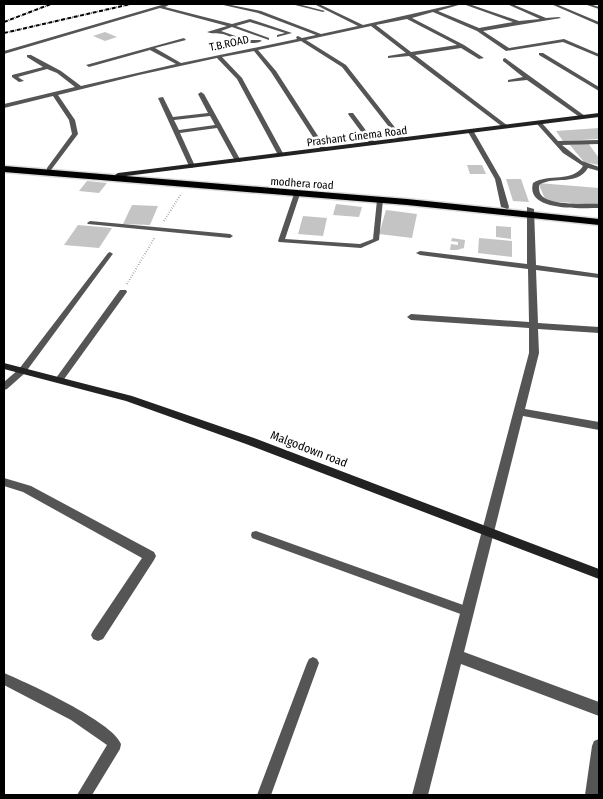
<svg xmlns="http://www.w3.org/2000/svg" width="603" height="799" viewBox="0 0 603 799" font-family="'Fira Sans Condensed',sans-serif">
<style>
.building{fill:#c4c4c4}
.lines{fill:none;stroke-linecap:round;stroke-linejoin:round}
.primary-casing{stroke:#dbdbdb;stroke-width:3}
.path{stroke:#777;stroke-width:2;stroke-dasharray:0.5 2;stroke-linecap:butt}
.lane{fill:#555;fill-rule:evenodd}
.street{fill:#555;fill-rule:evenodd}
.secondary{fill:#222;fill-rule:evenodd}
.primary{fill:#000;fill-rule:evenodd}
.rail{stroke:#000;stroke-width:2;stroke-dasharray:4 1 0.5 1;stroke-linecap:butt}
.labels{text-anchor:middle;stroke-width:5;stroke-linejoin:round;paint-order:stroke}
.far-street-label{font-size:11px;fill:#000;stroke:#fff}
.street-label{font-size:12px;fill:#000;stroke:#fff}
</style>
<rect width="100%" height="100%" fill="#fff"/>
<path class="building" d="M105 32 117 37 105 41 93 36Z
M599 128V139L563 141 556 131Z
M588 143 599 158V165L584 162 570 145Z
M467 165H482L486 174H470Z
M506 179H521L529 202 513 201Z
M87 181 107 183 99 193 79 191Z
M538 183 599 188V205L546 201Z
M336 204 362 207 359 217 333 215Z
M132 205 158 206 150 225 123 224Z
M386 210 417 214 412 238 379 234Z
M303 216 327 218 323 236 298 234Z
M78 225 112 228 99 248 64 245Z
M496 226 511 227V239L496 237Z
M452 238 465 240 464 248 457 250H450L451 244 458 245V242L451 241Z
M479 238 512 241V257L478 253Z"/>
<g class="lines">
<defs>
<path id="primary" d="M4 166 407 199 599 219V225L407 205 4 172Z"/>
</defs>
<use href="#primary" class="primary-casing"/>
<path class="path" d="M164 221 181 194
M127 284 155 237"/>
<path class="lane" d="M297 192 300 194 285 239 360 244 373 239 377 200 380 198 383 200 379 240 361 248 279 242 278 241 294 194Z
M90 221 230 234 233 236 230 238 88 224 87 223Z
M110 252 113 254 112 255 25 373H19L18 371 19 369 108 253Z
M120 290H126L127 292 62 382H56L55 380 56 378Z
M256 531 466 606 470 607 472 611 470 615 466 616 252 538 251 535 252 532Z
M313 657 317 659 319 663 271 795H257L307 663 309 659Z
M4 673C28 683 113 722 121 744L120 749 92 795H77L107 745 71 720 4 685Z"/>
<path class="street" d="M165 4H171L165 7 232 24 250 19 292 33 277 37V35L285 33 250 22 236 26 269 38V40L232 27 221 31 247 40H260L262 41C249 47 236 38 223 34 217 33 211 34 207 32L227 26 160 8 4 54V51Z
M219 4H226L261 11 321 34 358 26 314 4H319L363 25 456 4H462L438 11 479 28 513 22 463 4H469L519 21 540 19 507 4H512L546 18 559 17 561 18 483 31 509 48 564 39 599 54V57L563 42 506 51 477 31 433 12 412 18 464 45 484 58 479 59 461 48 415 55 508 126V128H504L409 56 388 58V56L406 53 371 26 306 40 346 65 404 139V141H400L342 67 301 41 258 50 276 71 327 150 326 151H322L271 72 254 51 222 57 242 78 284 155 283 156 278 155 237 79 217 58 139 75 58 95 75 120 78 134 51 170H47V168L72 134 69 120 53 96 4 108V104L75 87 57 73 47 69 18 77 24 81 19 82 12 77V75L43 67 27 57V55H31L61 71 81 86 176 64 150 50 89 67 86 65 184 38 186 40 155 48 181 63 297 39 296 37 298 36 302 38 316 35 258 13ZM407 19 457 45 411 52 376 25Z
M291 4H298L325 11 323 12Z
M551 4H556L599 22V25Z
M584 4H590L599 7V9Z
M539 53H543L599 87V91L539 55Z
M505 58 585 116V118H581L527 80 508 82V80L523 77 503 61V59Z
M201 92 204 94 241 161 240 162 235 161 217 128 180 133 195 166 192 168 189 166 158 98 163 97 173 117 208 113 198 94ZM210 116 215 125 179 130 174 120Z
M349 113H353L376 144 375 145H371L348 114Z
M537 122H541L558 141 599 140V144L562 145 582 161 599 167V171L588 168C576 187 555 175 539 185 539 189 539 193 542 196 552 206 585 203 599 204V208C582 208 525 212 533 183 549 173 572 183 583 166L563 153 537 124Z
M471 130 474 132 501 179 509 207 508 209 501 207 495 179 468 132Z
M527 207 534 209 536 265 599 274V278L536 270 538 323 599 327V333L538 329 539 353 525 409 599 422V430L523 416 464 652 599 702V716L461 664 428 795H412L529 353V328L411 320 407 317 411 314 529 322 528 269 420 255 416 253 420 251 527 264Z
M22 368 27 371 25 373 7 389 4 390V382L19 369Z
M4 478 31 486 154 552 156 556 154 560 103 639 98 641 93 639 91 635 93 631 142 558 23 492 4 486Z
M599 739V795H585L592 746 594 741Z"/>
<path class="secondary" d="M599 113V117L118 177 115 175 118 173Z
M4 363 132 396 254 438 599 569V579L246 444 126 401 4 369Z"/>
<use href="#primary" class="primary"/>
<path class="rail" d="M4 22 51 4
M4 33 131 4"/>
</g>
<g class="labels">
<g class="far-street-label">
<text transform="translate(229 43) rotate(-12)" y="4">T.B.ROAD</text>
<text transform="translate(357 136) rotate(-7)" y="4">Prashant Cinema Road</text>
<text transform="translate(302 183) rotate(4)" y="4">modhera road</text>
</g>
<g class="street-label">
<text transform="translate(309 449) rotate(21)" y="4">Malgodown road</text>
</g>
</g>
<rect width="603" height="799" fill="none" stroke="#000000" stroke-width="10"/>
</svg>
